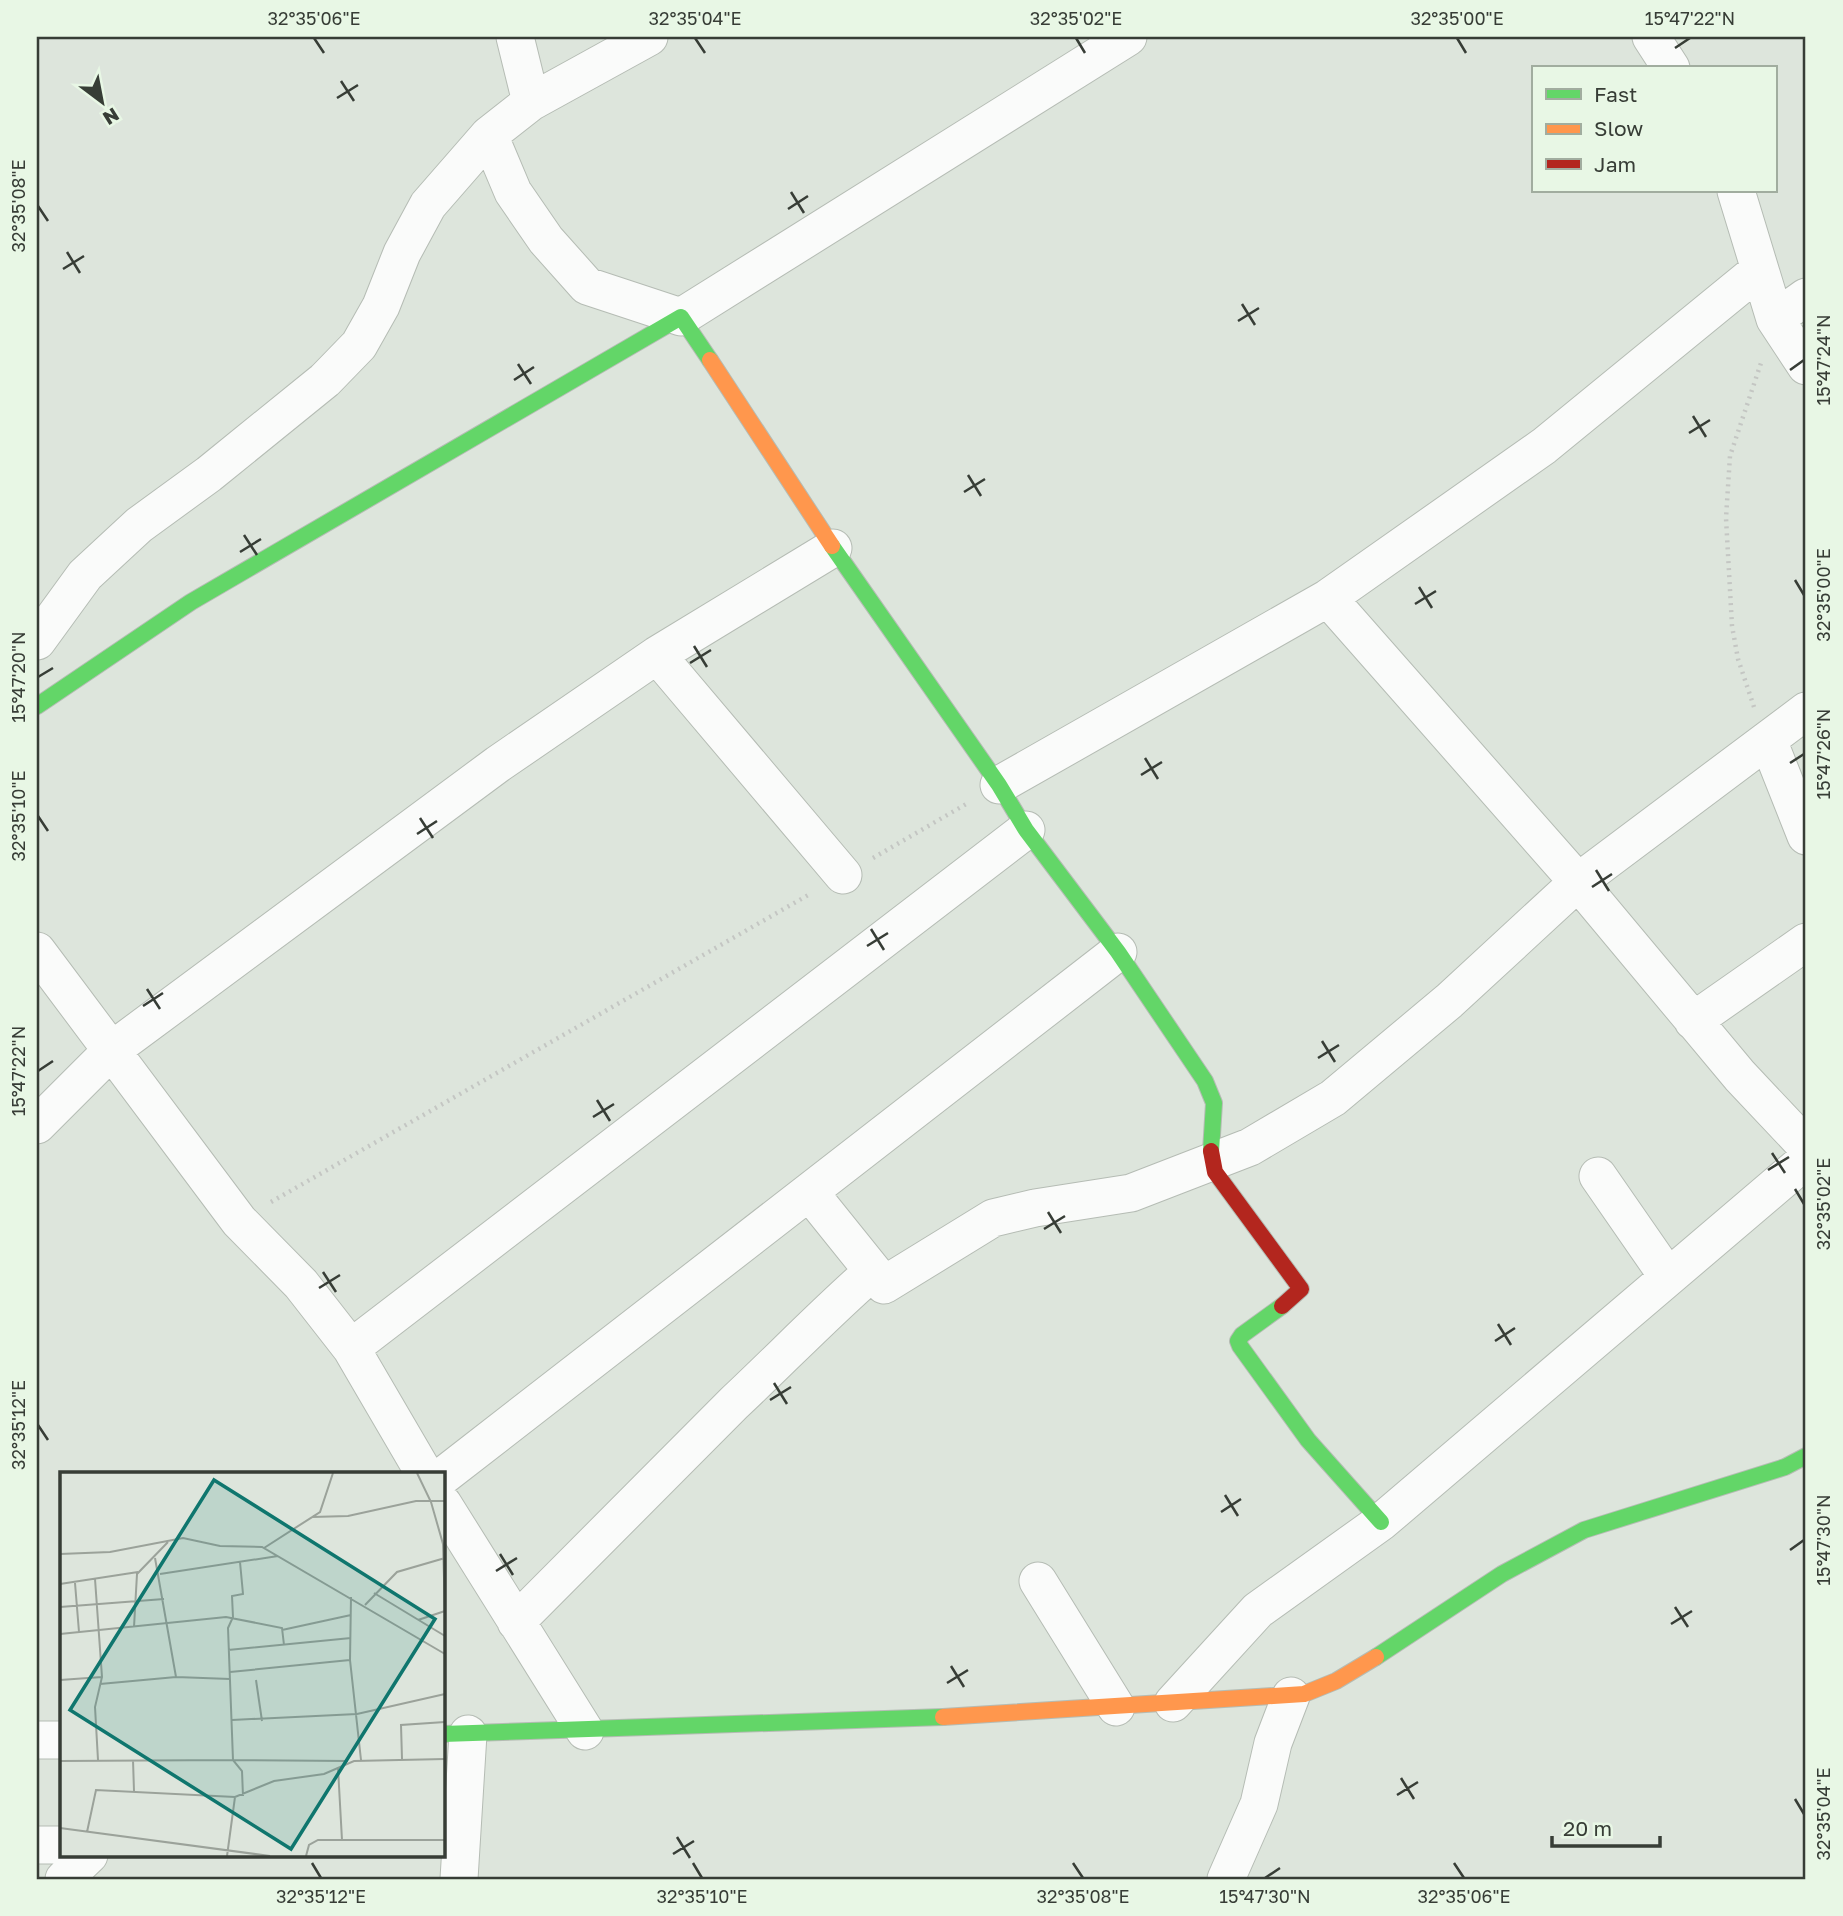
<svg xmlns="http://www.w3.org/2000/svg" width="1843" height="1916" viewBox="0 0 1843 1916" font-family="'Golos Text',sans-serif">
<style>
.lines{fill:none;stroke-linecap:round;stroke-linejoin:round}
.street-casing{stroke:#b5bcb4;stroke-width:39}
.fast-casing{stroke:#b5bcb4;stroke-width:18}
.slow-casing{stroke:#b5bcb4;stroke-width:18}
.jam-casing{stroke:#b5bcb4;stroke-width:18}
.path{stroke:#c4c6c3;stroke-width:4.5;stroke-dasharray:2 5;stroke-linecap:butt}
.street{stroke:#fafbfa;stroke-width:37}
.fast{stroke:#63d668;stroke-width:16}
.slow{stroke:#ff974d;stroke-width:16}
.jam{stroke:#b3261e;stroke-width:16}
.ticks{fill:none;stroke:#373d36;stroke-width:2.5}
.inset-road{fill:none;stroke:#9ba29a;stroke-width:2}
.view{fill:#0f766e;fill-opacity:0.15;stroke:#0f766e;stroke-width:3.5}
.inset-edge{fill:none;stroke:#373d36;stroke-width:3.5}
.neatline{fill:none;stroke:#373d36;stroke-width:2.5}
.ticks-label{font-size:18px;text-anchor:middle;fill:#373d36}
</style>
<rect width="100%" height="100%" fill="#dde5dc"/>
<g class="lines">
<defs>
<path id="street" d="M515 37 531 102
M1651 37 1671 68
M489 135 513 192 546 240 587 286 681 317 1128 37
M1736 191 1775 319 1806 366
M1775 319 1806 297
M1328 598 1578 882 1740 1076 1806 1146
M37 641 85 575 139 525 209 474 325 380 359 345 381 306 402 253 428 205 489 135 531 102 649 37
M657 655 843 875
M1768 740 1806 836
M999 785 1328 598 1544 446 1758 271
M37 951 239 1221 301 1284 351 1348 424 1473
M1693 1021 1806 942
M37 1125 112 1050 498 764 657 655 833 548
M1598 1176 1668 1277
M810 1193 884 1285 993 1218 1035 1208 1131 1193 1250 1147 1333 1098 1449 1001 1578 882 1806 711
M351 1348 1026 830
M443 1476 1118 952
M443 1504 585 1731
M1038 1581 1116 1707
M516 1622 734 1403C780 1360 824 1314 872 1272
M1173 1703 1258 1610 1381 1522 1806 1160
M37 1740H61
M37 1845H61
M64 1879 89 1855
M459 1879 468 1734
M1226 1879 1259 1804 1273 1743 1291 1696"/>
<path id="fast" d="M832 546 999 785 1026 830 1118 952 1205 1081 1214 1103 1211 1151
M37 706 191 602 681 317 710 360
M1282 1306 1242 1335 1238 1341 1240 1346 1308 1440 1381 1522
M1376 1657 1502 1574 1584 1530 1785 1467 1806 1456
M443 1734 943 1717"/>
<path id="slow" d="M710 360 832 546
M943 1717 1304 1694 1336 1681 1376 1657"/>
<path id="jam" d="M1211 1151 1215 1172 1301 1289 1282 1306"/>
</defs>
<use href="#street" class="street-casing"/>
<use href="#fast" class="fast-casing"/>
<use href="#slow" class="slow-casing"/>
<use href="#jam" class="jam-casing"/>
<path class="path" d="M1754 707 1738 659 1732 626 1726 518 1730 456 1761 363
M873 858 968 803
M271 1202 810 894"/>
<use href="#street" class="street"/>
<use href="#fast" class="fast"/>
<use href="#slow" class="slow"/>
<use href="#jam" class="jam"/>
</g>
<path class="ticks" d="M314 38 324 53M695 38 705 53M1076 38 1085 53M1457 38 1466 53M1675 48 1690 38M341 81 354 101M337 98 358 85M791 192 804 213M38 206 48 221M788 209 808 196M67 252 80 273M63 269 84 256M1242 304 1255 325M1238 321 1259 308M518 364 531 384M1790 370 1804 360M514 380 534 367M1693 416 1706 437M1689 433 1710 420M968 475 981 496M964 492 985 479M244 535 257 555M240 552 261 539M1795 580 1804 595M1419 587 1432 608M1415 604 1436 591M694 646 707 667M690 663 711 650M38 677 53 668M1145 758 1158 779M1790 763 1804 754M1141 775 1162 762M38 816 48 831M420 818 433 838M417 834 437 821M1596 870 1609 891M1592 887 1612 874M871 929 884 950M867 946 888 933M147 989 160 1009M143 1006 163 993M1322 1041 1335 1062M1318 1058 1339 1045M38 1071 53 1061M597 1100 610 1121M593 1117 614 1104M1772 1153 1785 1173M1768 1170 1789 1157M1795 1189 1804 1204M1048 1212 1061 1233M1044 1229 1065 1216M323 1272 336 1292M319 1288 340 1275M1498 1324 1511 1345M1495 1341 1515 1328M774 1383 787 1404M770 1400 791 1387M38 1425 48 1440M1225 1495 1238 1516M1221 1512 1241 1499M1790 1550 1804 1540M500 1554 513 1575M496 1571 517 1558M1675 1607 1688 1627M1671 1624 1692 1611M951 1666 964 1687M947 1683 968 1670M1401 1778 1414 1799M1397 1795 1418 1782M1795 1799 1804 1814M677 1837 690 1858M673 1854 694 1841M312 1863 321 1878M693 1863 702 1878M1073 1863 1083 1878M1454 1863 1464 1878M1265 1878 1280 1868"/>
<g transform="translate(60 1472)">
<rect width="385" height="385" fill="#dde5dc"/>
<path class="inset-road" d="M357 1 371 30 383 72 385 140M252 45 288 44 356 29H385M204 76 260 40 273 1M0 82 50 80 123 66 160 74 202 75 385 182M95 86 116 205M180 90 183 122 172 124 173 145 168 156 173 288 288 289M100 102 218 84M35 107 42 205 35 235 38 288M15 111 19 160M0 112 78 100M314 121 385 164M291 125 290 188 301 288M305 133 337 100 385 86M0 135 104 127M358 148 385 139M74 155 77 102 108 70M222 158 291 143M0 162 166 145 222 156 224 173M168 178 291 166M170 200 290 188M0 208 42 205M196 208 202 249M40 212 116 205 170 207M172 248 297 242 385 222M342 287 341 253 385 250M73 288 74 319M0 289 173 288 182 299 183 324M278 296 282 368M0 356 210 384M27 360 36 318 175 325 214 309 264 302 294 289 385 287M167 384 175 325M246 384 249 373 258 368H385"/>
<path class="view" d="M154 8 375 147 231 377 10 238Z"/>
<rect width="385" height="385" class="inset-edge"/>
</g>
<rect width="1843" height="1916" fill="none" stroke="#e8f7e5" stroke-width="77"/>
<rect x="1532" y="66" width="245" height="126" fill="#e8f7e5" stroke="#a1ad9f" stroke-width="2"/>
<rect x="1546" y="89" width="35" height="10" fill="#63d668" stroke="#a1ad9f" stroke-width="2"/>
<text x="1594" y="102" font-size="21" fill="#373d36">Fast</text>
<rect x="1546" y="124" width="35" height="10" fill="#ff974d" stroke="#a1ad9f" stroke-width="2"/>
<text x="1594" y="136" font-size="21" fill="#373d36">Slow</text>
<rect x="1546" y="159" width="35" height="10" fill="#b3261e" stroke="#a1ad9f" stroke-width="2"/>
<text x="1594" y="172" font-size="21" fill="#373d36">Jam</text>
<g transform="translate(102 102) rotate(148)" stroke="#e8f7e5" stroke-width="5" paint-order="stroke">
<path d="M0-5L12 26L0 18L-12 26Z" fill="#373d36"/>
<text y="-10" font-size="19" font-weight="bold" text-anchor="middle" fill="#373d36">N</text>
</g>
<path d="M1552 1836v10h108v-10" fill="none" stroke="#373d36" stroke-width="3.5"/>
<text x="1563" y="1836" font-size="21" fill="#373d36" stroke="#e8f7e5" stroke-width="5" paint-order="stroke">20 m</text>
<rect x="38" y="38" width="1766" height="1840" class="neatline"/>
<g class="ticks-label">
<text x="314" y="25">32°35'06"E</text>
<text x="695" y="25">32°35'04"E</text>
<text x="1076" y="25">32°35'02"E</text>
<text x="1457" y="25">32°35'00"E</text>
<text x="1690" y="25">15°47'22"N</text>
<text transform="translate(19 206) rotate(-90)" y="6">32°35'08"E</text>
<text transform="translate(1824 360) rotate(-90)" y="6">15°47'24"N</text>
<text transform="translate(1824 595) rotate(-90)" y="6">32°35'00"E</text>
<text transform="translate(19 677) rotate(-90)" y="6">15°47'20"N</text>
<text transform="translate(1824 754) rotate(-90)" y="6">15°47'26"N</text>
<text transform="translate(19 816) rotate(-90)" y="6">32°35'10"E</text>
<text transform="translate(19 1071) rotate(-90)" y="6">15°47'22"N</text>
<text transform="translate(1824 1204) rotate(-90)" y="6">32°35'02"E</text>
<text transform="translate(19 1425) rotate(-90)" y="6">32°35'12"E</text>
<text transform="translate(1824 1540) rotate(-90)" y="6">15°47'30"N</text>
<text transform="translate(1824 1814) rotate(-90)" y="6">32°35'04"E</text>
<text x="321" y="1903">32°35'12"E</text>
<text x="702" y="1903">32°35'10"E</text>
<text x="1083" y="1903">32°35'08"E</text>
<text x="1265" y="1903">15°47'30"N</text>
<text x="1464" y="1903">32°35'06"E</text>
</g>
</svg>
